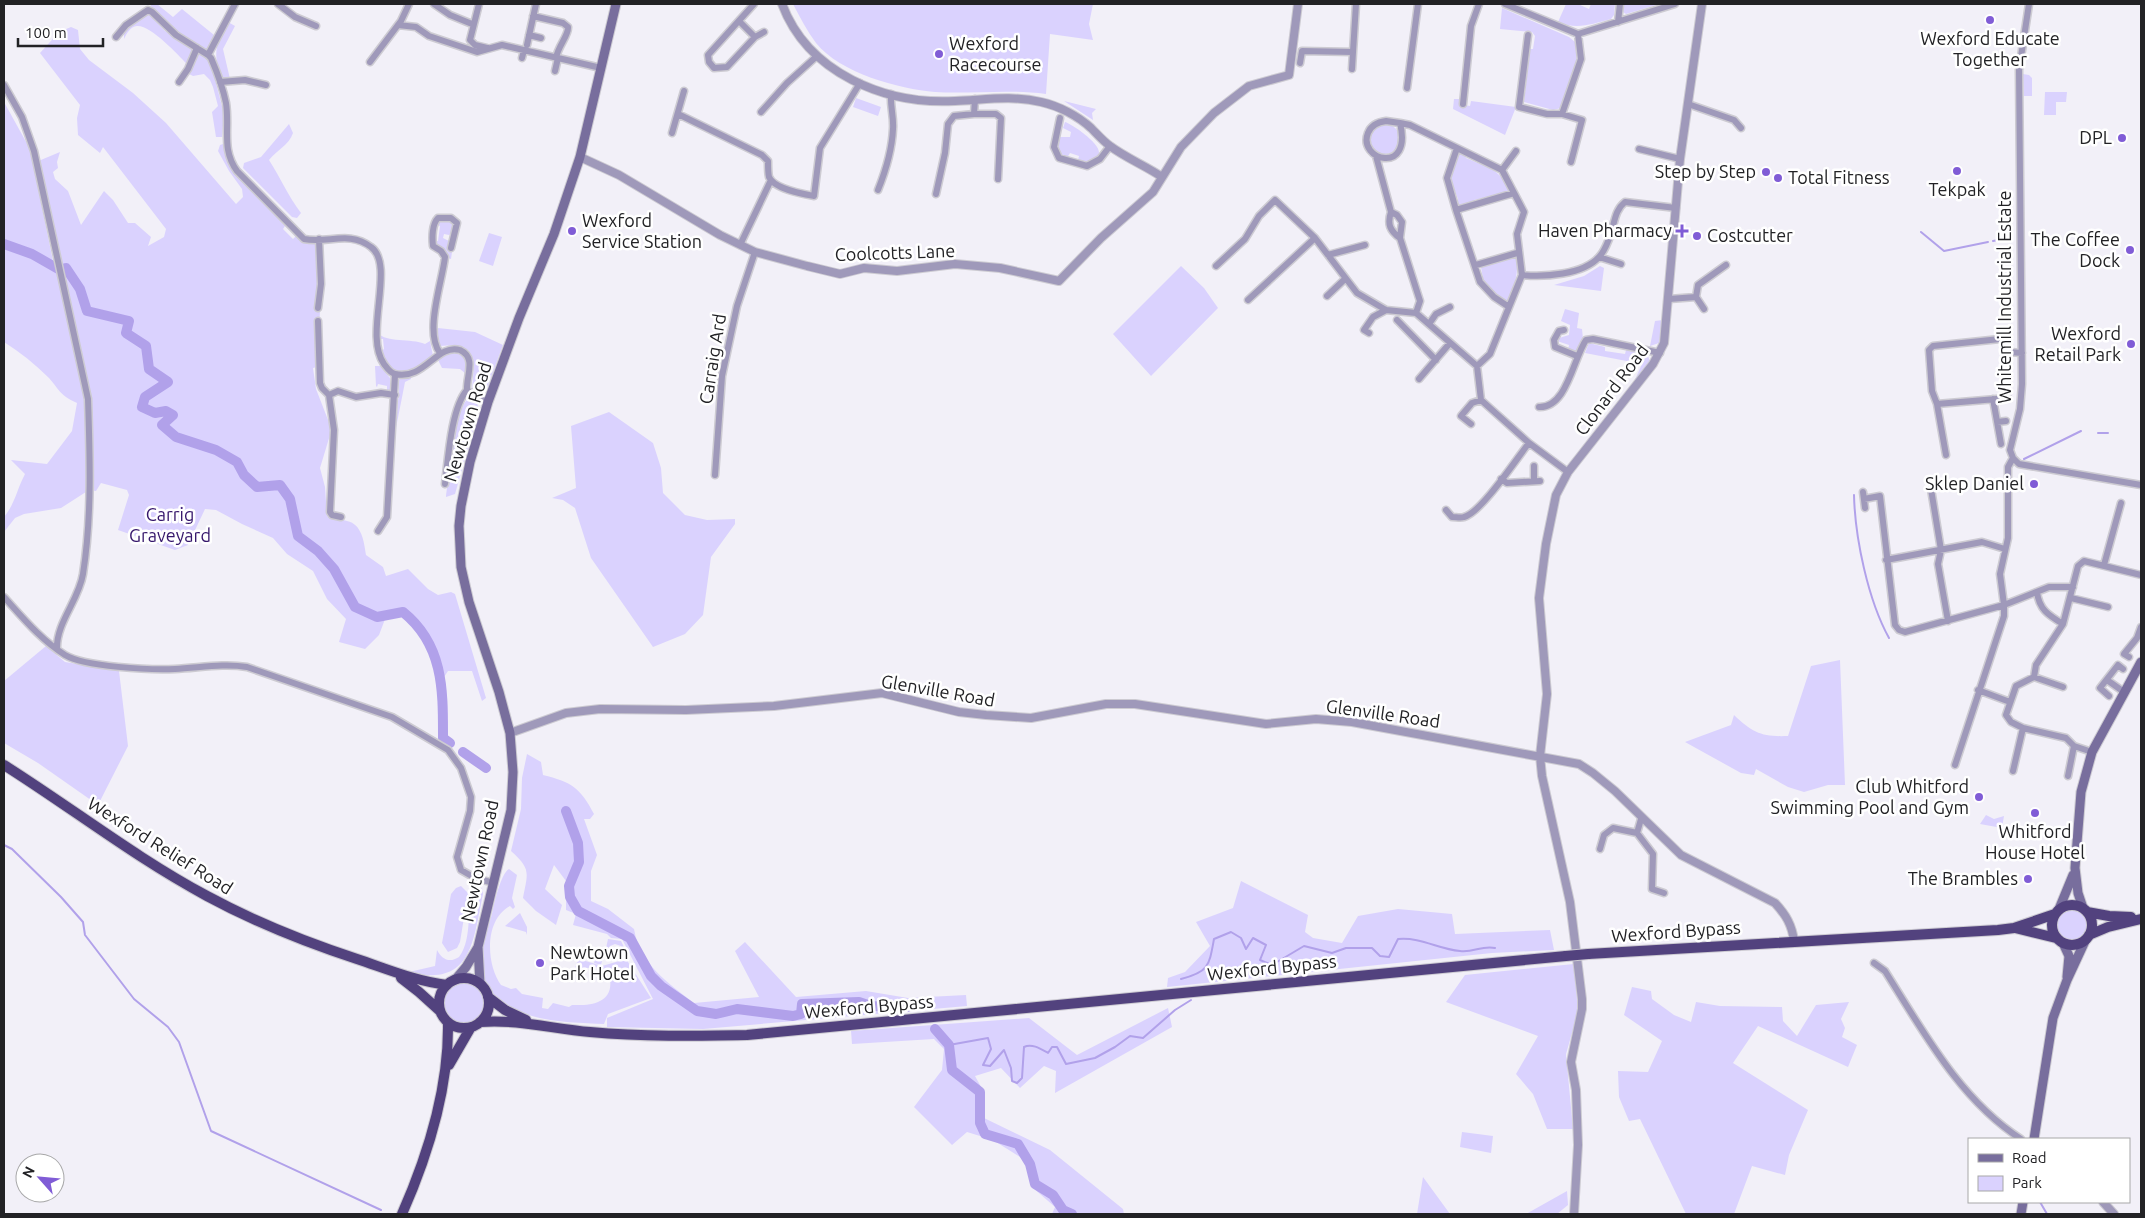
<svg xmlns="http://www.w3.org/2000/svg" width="2145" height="1218" viewBox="0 0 2145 1218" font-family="Ubuntu,sans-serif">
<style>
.green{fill:#dad2fe}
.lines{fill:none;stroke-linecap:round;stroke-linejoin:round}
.stream{stroke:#b1a1ea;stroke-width:2}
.river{stroke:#b1a1ea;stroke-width:10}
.minor-casing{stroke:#cdcbd2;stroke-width:9}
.tertiary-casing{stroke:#cdcbd2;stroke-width:10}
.secondary-casing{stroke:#cdcbd2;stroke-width:11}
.trunk-casing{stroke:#cdcbd2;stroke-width:12}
.minor{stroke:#9f99ba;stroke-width:6}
.tertiary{stroke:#9f99ba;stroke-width:8}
.secondary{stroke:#786e9d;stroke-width:9}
.trunk{stroke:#52427e;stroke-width:10}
.trunk-bridge-casing{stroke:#cdcbd2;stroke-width:12;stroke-linecap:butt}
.trunk-bridge{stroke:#52427e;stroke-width:10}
.poi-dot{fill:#805cd6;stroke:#fff;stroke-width:2}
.labels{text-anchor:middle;stroke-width:5;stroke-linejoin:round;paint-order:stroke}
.poi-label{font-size:18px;fill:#222225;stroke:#fff;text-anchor:end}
.street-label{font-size:18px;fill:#222225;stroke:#fff}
.park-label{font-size:18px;fill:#35166b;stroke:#fff}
</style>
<rect width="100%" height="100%" fill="#f2f0f8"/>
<path class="green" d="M150 4H157L173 17 182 9 214 35 209 48 206 50C187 39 159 25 150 4Z
M793 4H1093L1089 24 1093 40 1050 34 1046 94C1008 89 972 94 935 92 899 89 840 73 816 43 807 31 800 17 793 4Z
M1566 4H1578L1589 9 1591 4H1615L1614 15 1611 19C1592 24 1577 30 1558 22Z
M1624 4H1660L1626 14 1623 12Z
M1502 8 1569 37 1575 42 1577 63 1561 108 1553 110 1524 102 1530 49H1533L1535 36 1532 32 1500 29Z
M148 13 165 31 191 47 193 50 187 64C178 55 151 25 137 26 130 27 127 33 124 39V30Z
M228 22 235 26 223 49 230 79H221C213 53 215 45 228 22Z
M71 27 78 30 80 49 89 60 133 93 166 123 236 204 243 197 242 189 229 171 218 151 220 145 223 144 226 158 232 169 285 226 283 229 293 239 296 236 306 242 316 244 318 272 315 310 320 311 317 367 313 368 316 389 330 425V435L320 468 325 487 327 516C333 519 340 519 347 521 362 524 364 542 366 555L383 567 386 576 408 569 428 589 438 595 451 592 455 594 486 698 482 701 472 671H448L442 680 426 639 403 612 387 614 379 635 365 649 339 642 346 619 327 599 313 571 287 554 273 538 242 524 216 510 205 509 188 545 175 550 118 530 129 495 127 490 101 483 96 491 89 490 61 508 24 514 15 518 4 532V517C15 504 17 489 25 474L11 460 47 464 72 431 77 403C60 395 61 392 49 378 35 364 20 352 4 342V244L32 254 59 270 36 162 60 152 57 162 58 168 53 172 55 179 68 191 81 225 104 191 113 200 128 223H135L151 237 148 246 164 237 166 229 103 147 100 153 78 135 77 118 80 105 40 53 59 32Z
M198 55H203L210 60 224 114 222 137H216L212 112 218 106 213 87 210 80 204 74 193 76 189 74Z
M2023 74 2029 75 2032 78V96H2024Z
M2045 92H2067L2066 102H2056V115H2044Z
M856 98 881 107 878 116 853 107Z
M1454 99H1460L1459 104 1470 106 1471 101 1516 107 1505 135 1453 109Z
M1064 101 1096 109 1092 113 1093 120Z
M4 102 30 149 53 261 4 240Z
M1065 122C1072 124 1100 143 1099 153 1098 158 1091 161 1087 163L1078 160 1079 156 1070 153 1067 158 1061 156 1057 148 1060 137H1070L1071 132 1063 128Z
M1370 139a15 15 0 1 1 30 0a15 15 0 1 1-30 0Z
M289 124 293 133C289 145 277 150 269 160 280 177 288 196 301 213L297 218 292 217 243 168 244 163 261 157Z
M1459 152 1465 154 1466 158C1486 167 1498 168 1509 188L1508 192 1474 200 1473 203 1461 207 1458 204V199L1450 178Z
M441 220 451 221 454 225 452 232 449 235 444 234 443 238 449 241 448 251 452 252 451 259 448 258 444 249 436 246 435 241H438L440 226 437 225Z
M489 233 502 237 493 266 479 261Z
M1515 256 1517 258C1518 273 1515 286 1509 300H1504L1484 285 1481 267Z
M1181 266 1204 288 1218 308 1151 376 1113 334Z
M1600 266 1604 268 1601 291 1554 285 1584 276Z
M1565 309 1579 313 1577 328 1582 329 1583 339 1576 351 1568 350 1569 345 1557 341 1559 338 1569 335 1570 325 1561 321Z
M1663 320 1659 343 1650 346 1655 321Z
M438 328 475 332 503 345 486 391 482 394 472 389 474 365 468 350 454 345 440 346 437 336Z
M378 333C386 343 411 338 425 344L430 341 433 356C421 365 408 376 393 370L380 352 384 349 383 339H378Z
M1589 343 1605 347V351L1625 354 1626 350 1647 354 1650 361 1633 384 1642 364 1585 353Z
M449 352C465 353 467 360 466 374L460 369 442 368 438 360Z
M375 366H380L390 378 391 389 387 391V386L378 384 377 387 376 386Z
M411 376V379L405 382 395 433 399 391 398 381 401 378Z
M469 398 477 403 479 409 455 494 446 497C449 477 454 408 469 398Z
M609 412 653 443 661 468 663 493 685 515 707 520 735 519V524L711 557 703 615 685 634 653 647 591 558 575 508 563 500 552 498 576 488 571 426Z
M46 646 65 662 119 671 128 746 98 805 38 763 4 743V681Z
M1840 660 1845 785H1828L1804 792 1788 787 1756 769 1754 775 1741 773 1685 742 1731 725 1734 715C1753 733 1762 737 1788 736L1811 666Z
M527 754 541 762 543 775C571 782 580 787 594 814L590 819H584L597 855 591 871V901L608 909 634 929C640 964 668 983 694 1003L759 997 735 951 745 942 796 997 866 991 908 998 966 995 967 1006 703 1029 607 1027V1018L653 999 622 939 611 938 607 934 573 925 576 914 566 910V881L554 865 545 889 562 905 556 925 536 911 523 898C528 872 531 869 511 851L521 809 522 778Z
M1986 815 1994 819 2004 816 2002 828 1980 824Z
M509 869 517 875 512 898 515 907 513 909 510 906C484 920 486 964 501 985L511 989 516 988 522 994 543 998 542 1008 548 1009 553 1003 569 1007 572 1005C595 1006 616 1001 609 974L599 967 574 969 579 959 602 966 623 960 626 954 621 946 615 944 610 946 607 958 603 956 601 965 594 963 598 951 605 953 608 939 621 941 627 953 628 962 651 998 608 1014 604 1024C565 1022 493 1023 482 971 479 953 487 931 492 914 494 904 501 873 509 869Z
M1241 881 1308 915 1305 932 1313 938 1342 943 1358 916 1398 909 1452 914 1455 934 1550 930 1554 950 1492 953 1167 987 1168 978 1185 972 1210 946 1196 922 1233 908Z
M461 886 468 893 460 942 457 948 448 952 442 943 451 894 456 888Z
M477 888H482L483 894C473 941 472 988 409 972L435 966 437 950C442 960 450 963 459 957 474 937 464 906 477 888Z
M2055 925a17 17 0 1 1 34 0a17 17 0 1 1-34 0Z
M520 913 527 927V935L526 932 505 926Z
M1574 964 1578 1012 1566 1054 1573 1129H1547L1533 1094 1516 1074 1538 1036 1446 1002 1465 975Z
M442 1003a21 21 0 1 1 42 0a21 21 0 1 1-42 0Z
M1632 987 1651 991 1652 999 1674 1015 1691 1022 1696 1002 1720 1006 1782 1007 1783 1021 1797 1036 1816 1005 1849 1002 1841 1019 1845 1028 1842 1037 1857 1045 1848 1067 1758 1026 1733 1063 1808 1110 1789 1155 1785 1175 1752 1166 1734 1214H1686L1640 1119 1629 1121 1619 1097 1618 1071 1648 1072 1662 1041 1624 1015Z
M1168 1008 1172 1027 1055 1093 1056 1071 1044 1066 1020 1088 1001 1068 975 1076 985 1094 984 1118 1050 1150 1123 1209 1124 1214H1052L1055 1207 1032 1187 1025 1160 993 1140 967 1132 952 1145 914 1107 942 1070 944 1049 934 1039 852 1044 851 1031 1029 1018 1077 1055Z
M1462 1132 1493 1136 1491 1153 1460 1147Z
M1423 1177 1450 1214H1417Z
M1567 1191 1568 1205 1557 1214H1526Z"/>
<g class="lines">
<path class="stream" d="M1921 232 1944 251 1988 242
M1993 241 2009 238
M2098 433H2108
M2024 459 2081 431
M1854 495C1855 538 1868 600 1889 638
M4 845 12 849 61 897 83 922 85 935 134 999 168 1027 179 1042 211 1131 381 1210
M1181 979C1209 972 1209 966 1214 939L1231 932 1241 938 1246 949 1253 938 1266 945 1260 960 1272 965 1304 946 1332 953 1346 948H1372L1380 956 1389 957 1398 939C1421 937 1438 949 1460 951 1473 953 1482 945 1495 948
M949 1045 988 1038 991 1049 983 1065 990 1066 1004 1050 1011 1068 1012 1081 1017 1083 1022 1078 1024 1047C1032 1043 1041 1049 1048 1053L1052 1047H1057L1066 1064 1095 1058 1115 1047 1130 1036 1143 1038 1175 1010 1191 1000
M2040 1202 2047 1214"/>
<path class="river" d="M4 244 32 254 60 270 66 268 80 289 87 311 129 321 126 333 146 346 149 369 168 382 145 397 142 407 155 413 166 411 173 415 162 425 176 437 216 450 237 462 244 475 257 487 280 485 290 499 298 536 318 551 334 569 355 607 377 617 403 612C444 645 443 691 443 738L450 743
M463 752 486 768
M566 811 578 843 579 862 569 886 570 897 578 911 630 938 651 976 661 986 697 1011 716 1014 737 1009 793 1016 801 1014 802 1004 859 1002 871 1006 907 1007
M935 1029 949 1045 952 1070 980 1092V1123L985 1134 1018 1144 1030 1164 1035 1184 1053 1195 1063 1210 1072 1214"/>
<defs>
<path id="minor" d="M278 4 295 17 316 26
M434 4 450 15 472 24
M479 4 470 40 475 45 487 48
M1505 4 1578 34 1675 4
M2029 4 2019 70 2022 384 2020 409 2010 450 2013 458 2019 464 2141 485
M533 16 563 23 568 27C569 35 558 46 556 58
M739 21 755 37 727 67 714 68 709 62 708 55 754 4
M1618 22 1620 4
M398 25 416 27 429 36 477 52 502 45 601 68
M529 35 541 38
M1528 35 1519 107 1547 114H1562L1581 59 1578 34
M116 37 126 25 148 10 152 12 176 35 208 55 211 58C217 72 223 88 226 103 230 128 221 149 237 171L304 239C328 244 349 230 371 247 396 265 363 335 384 364 387 368 390 373 395 374 424 381 437 343 460 350 477 358 466 376 467 390L478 398 488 402
M755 37 764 32
M527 45 536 4
M208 55 235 4
M522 58 524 50
M370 62 401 21 409 4
M1300 63 1302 51 1353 52 1356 4
M1352 69 1353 52
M555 71 558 58
M179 82 188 69 197 48
M220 82 245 80 266 85
M4 85 22 117 34 151 88 399C90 457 92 517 83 574 79 600 56 623 57 649
M1407 88 1418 4
M1463 104 1471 26 1479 4
M1688 104 1734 120 1741 128
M761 112 787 83 817 56
M678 114 762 155 768 161C768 166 768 173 769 177 774 189 803 194 814 196L820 148 860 83
M974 114H996L1001 118 998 179
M1562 114 1582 120 1571 162
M1060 118 1054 147 1059 158 1087 166 1100 159 1110 146
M1386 121 1400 123C1413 176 1357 160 1368 133 1371 125 1378 122 1386 121Z
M1400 123 1410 125 1502 170 1524 212 1517 234 1522 275C1544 277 1583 275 1599 257 1604 252 1609 240 1611 233 1615 221 1615 210 1625 202L1676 208
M672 133 684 91
M1457 148 1447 178 1456 210 1480 282 1494 297 1509 307
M1639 149 1680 159
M1376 156 1391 212C1387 224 1390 231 1400 238L1402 222 1397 215 1391 212
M1502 170 1516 151
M878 190C886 170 892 151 893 129 894 117 890 106 891 94
M936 194 945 153 948 124 954 116 974 114 975 99
M1456 210 1514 193
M1400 238 1420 301 1416 313
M740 245 771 180
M1328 255 1365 245
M1599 257 1621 264
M1476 265 1517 253
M1216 266 1245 239 1259 216 1275 200 1315 238 1357 293 1386 310 1416 313
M1327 296 1345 279
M1696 297 1698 285 1726 265
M1696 297 1704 309
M1669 299 1696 297
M1248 300 1315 238
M318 308 321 284 319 239
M1416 313 1477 366 1481 400 1529 443
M1397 320 1436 360
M318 321 320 383 322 388 329 395
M1429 324 1436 314 1450 307
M1564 330 1559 331 1554 340 1555 347 1577 356
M1369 333 1364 330 1373 317 1386 310
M440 353C424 332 442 283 445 257L441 251 433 246C432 238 432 224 438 218H451L457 223 451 248
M1477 366 1490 354 1522 275
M1419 379 1450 343
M1993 399 2001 444
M1937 404 2008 398
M1539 407C1567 408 1573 359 1586 340L1593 339 1660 353
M1997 422 2006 421
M1471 424 1461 416 1472 403 1481 400
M1946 455 1937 404 1932 391 1929 350 1933 346 2000 339 2005 342 2009 352 2022 353
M1534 466V481
M715 475 722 376 737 306 755 252
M1501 479 1507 483 1540 481
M445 484C448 460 451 408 467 390
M1931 489 1941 550 1938 564 1948 621
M1863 492 1865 508
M1864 499 1880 496 1895 625 1899 630 1905 632 2004 605 2000 574 2008 538V467L2013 458
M1446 510 1452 517C1456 517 1461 518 1464 517 1481 513 1517 458 1529 443L1568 472
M341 517 332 515 330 512 334 430 329 395 338 391 356 397 381 393 395 395
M378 531 387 517 395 375
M1886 560 1982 542 2005 549
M2104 565 2121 503
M2037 592C2039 609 2048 615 2063 624
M4 597C23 618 41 640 65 655 85 667 150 670 175 669 199 668 223 663 247 667L392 717 448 750 461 768 471 797 470 811 457 857 461 870 475 878 494 883
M2071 598 2108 607
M2129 657 2124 654 2137 638 2141 627
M2034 677 2063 687
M2107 680 2124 692
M1978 690 2010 702
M2109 696 2100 688 2118 665 2123 669
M2092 752 2074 746 2066 738 2023 728 2011 722 2006 715 2016 686 2034 677 2036 665 2063 624 2078 566 2084 561 2141 575
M1955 765 2004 616V605L2049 587H2073
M2013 771 2023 728
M2068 776 2074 746
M1641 819 1637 833 1653 854 1652 889 1664 893
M1600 849 1604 835 1613 828 1637 833
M1874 963 1885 971C1923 1031 1960 1100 2021 1139"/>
<path id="tertiary" d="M782 4C808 73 885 105 955 101 984 100 1012 95 1041 102 1059 106 1078 116 1091 128 1097 134 1103 141 1110 146 1126 158 1146 166 1162 177
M580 157 619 175 720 235 755 252 807 266 840 274 864 268 897 271 955 264 1000 268 1059 281 1101 238 1153 192 1181 147 1214 113 1249 86 1289 75 1298 4
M510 733 566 713 600 709 686 710 774 706 882 693 959 712 986 715 1031 718 1106 704H1135L1266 724 1316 719 1352 722 1579 764 1593 773 1615 791 1681 855 1775 903C1786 915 1792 925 1794 941
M2103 1202 2114 1214
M1574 1214 1578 1145 1576 1090 1571 1062 1582 1009V999L1570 902 1542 776 1540 756 1547 694 1539 598 1546 544 1556 495 1568 472 1653 364 1664 343 1680 159 1702 4"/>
<path id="secondary" d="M2083 908 2078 893 2075 868 2081 792 2092 752 2141 662
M2059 909 2073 875
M2063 943 2069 956 2067 977
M478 947 480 984
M455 980 466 967 478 947 511 810 513 772 510 733 499 692 469 602 461 567 459 526 461 506 470 462 488 402 519 318 554 234 580 157 616 4
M2034 1139 2053 1018 2067 980 2086 939
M2021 1214 2023 1202"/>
<path id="trunk" d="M4 765C72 808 136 858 207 896 255 922 305 942 357 959 387 969 415 981 447 985
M2052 925a20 20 0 1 1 40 0a20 20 0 1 1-40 0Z
M2087 912 2109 916 2131 917
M2015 928 2056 938
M2089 935 2108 927 2141 919
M1588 954 1998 930 2014 928 2055 914
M401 978 419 992 440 1011
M439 1003a25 25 0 1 1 50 0a25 25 0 1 1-50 0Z
M488 997 505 1010 526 1020
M480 1022C518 1019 553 1029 590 1032 643 1037 695 1036 747 1035L1566 956
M449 1065 471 1027
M402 1214C428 1155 449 1088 448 1023"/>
</defs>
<use href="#minor" class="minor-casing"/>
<use href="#tertiary" class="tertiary-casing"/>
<use href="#secondary" class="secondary-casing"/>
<use href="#trunk" class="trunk-casing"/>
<use href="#minor" class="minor"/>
<use href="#tertiary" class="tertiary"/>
<use href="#secondary" class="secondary"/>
<use href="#trunk" class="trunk"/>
<defs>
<path id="trunk-bridge" d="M1566 956 1588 954"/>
</defs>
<use href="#trunk-bridge" class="trunk-bridge-casing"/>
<use href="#trunk-bridge" class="trunk-bridge"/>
</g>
<g class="poi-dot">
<circle cx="1990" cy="20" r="5"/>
<circle cx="939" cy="54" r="5"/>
<circle cx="2122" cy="138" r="5"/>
<circle cx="1957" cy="171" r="5"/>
<circle cx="1766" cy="172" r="5"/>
<circle cx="1778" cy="178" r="5"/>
<circle cx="572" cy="231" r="5"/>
<path d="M1679.5 223.5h5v5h5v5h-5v5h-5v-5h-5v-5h5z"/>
<circle cx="1697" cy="236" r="5"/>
<circle cx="2130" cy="250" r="5"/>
<circle cx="2131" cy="344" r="5"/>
<circle cx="2034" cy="484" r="5"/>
<circle cx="1979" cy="797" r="5"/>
<circle cx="2035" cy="813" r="5"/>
<circle cx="2028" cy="879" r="5"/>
<circle cx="540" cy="963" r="5"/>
</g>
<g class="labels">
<g class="poi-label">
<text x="1990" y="45" text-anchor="middle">Wexford Educate<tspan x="1990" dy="21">Together</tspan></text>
<text x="949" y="50" text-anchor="start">Wexford<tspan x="949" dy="21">Racecourse</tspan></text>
<text x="2112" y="144">DPL</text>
<text x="1756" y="178">Step by Step</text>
<text x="1788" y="184" text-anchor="start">Total Fitness</text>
<text x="1957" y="196" text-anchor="middle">Tekpak</text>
<text x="582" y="227" text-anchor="start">Wexford<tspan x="582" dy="21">Service Station</tspan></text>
<text x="1672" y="237">Haven Pharmacy</text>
<text x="1707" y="242" text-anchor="start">Costcutter</text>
<text x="2120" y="246">The Coffee<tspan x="2120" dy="21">Dock</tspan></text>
<text x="2121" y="340">Wexford<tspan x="2121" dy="21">Retail Park</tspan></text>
<text x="2024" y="490">Sklep Daniel</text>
<text x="1969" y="793">Club Whitford<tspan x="1969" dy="21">Swimming Pool and Gym</tspan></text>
<text x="2035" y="838" text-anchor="middle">Whitford<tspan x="2035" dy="21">House Hotel</tspan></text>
<text x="2018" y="885">The Brambles</text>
<text x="550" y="959" text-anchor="start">Newtown<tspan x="550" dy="21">Park Hotel</tspan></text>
</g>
<g class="street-label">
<text transform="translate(895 253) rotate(-2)" y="6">Coolcotts Lane</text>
<text transform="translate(2005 297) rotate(-90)" y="6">Whitemill Industrial Estate</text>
<text transform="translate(713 359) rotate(-81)" y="6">Carraig Ard</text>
<text transform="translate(1612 390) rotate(-53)" y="6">Clonard Road</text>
<text transform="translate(468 422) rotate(-73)" y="6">Newtown Road</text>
<text transform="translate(938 691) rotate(10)" y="6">Glenville Road</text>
<text transform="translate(1383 714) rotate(8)" y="6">Glenville Road</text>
<text transform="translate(160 846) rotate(32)" y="6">Wexford Relief Road</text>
<text transform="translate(480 861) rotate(-78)" y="6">Newtown Road</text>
<text transform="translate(1676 932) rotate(-4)" y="6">Wexford Bypass</text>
<text transform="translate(1272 968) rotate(-6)" y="6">Wexford Bypass</text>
<text transform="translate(869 1007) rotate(-5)" y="6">Wexford Bypass</text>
</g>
<g class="park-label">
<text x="170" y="521">Carrig<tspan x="170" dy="21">Graveyard</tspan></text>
</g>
</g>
<rect width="2145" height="1218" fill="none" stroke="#222225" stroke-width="10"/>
<rect x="1968" y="1138" width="162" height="65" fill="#ffffff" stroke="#a7a7a8"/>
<rect x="1978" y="1154" width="25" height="8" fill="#786e9d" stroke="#a7a7a8"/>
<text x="2012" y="1163" font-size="15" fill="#222225">Road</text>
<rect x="1978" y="1176" width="25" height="15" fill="#dad2fe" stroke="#a7a7a8"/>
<text x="2012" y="1188" font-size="15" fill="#222225">Park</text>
<g transform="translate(40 1178) rotate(297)"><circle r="24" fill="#ffffff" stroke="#a7a7a8"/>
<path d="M0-4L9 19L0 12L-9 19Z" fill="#805cd6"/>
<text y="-8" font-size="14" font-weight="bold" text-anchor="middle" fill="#222225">N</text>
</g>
<path d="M18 38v8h85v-8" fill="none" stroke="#222225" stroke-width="2.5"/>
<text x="25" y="38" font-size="15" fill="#222225" stroke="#ffffff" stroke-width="4" paint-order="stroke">100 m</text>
</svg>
